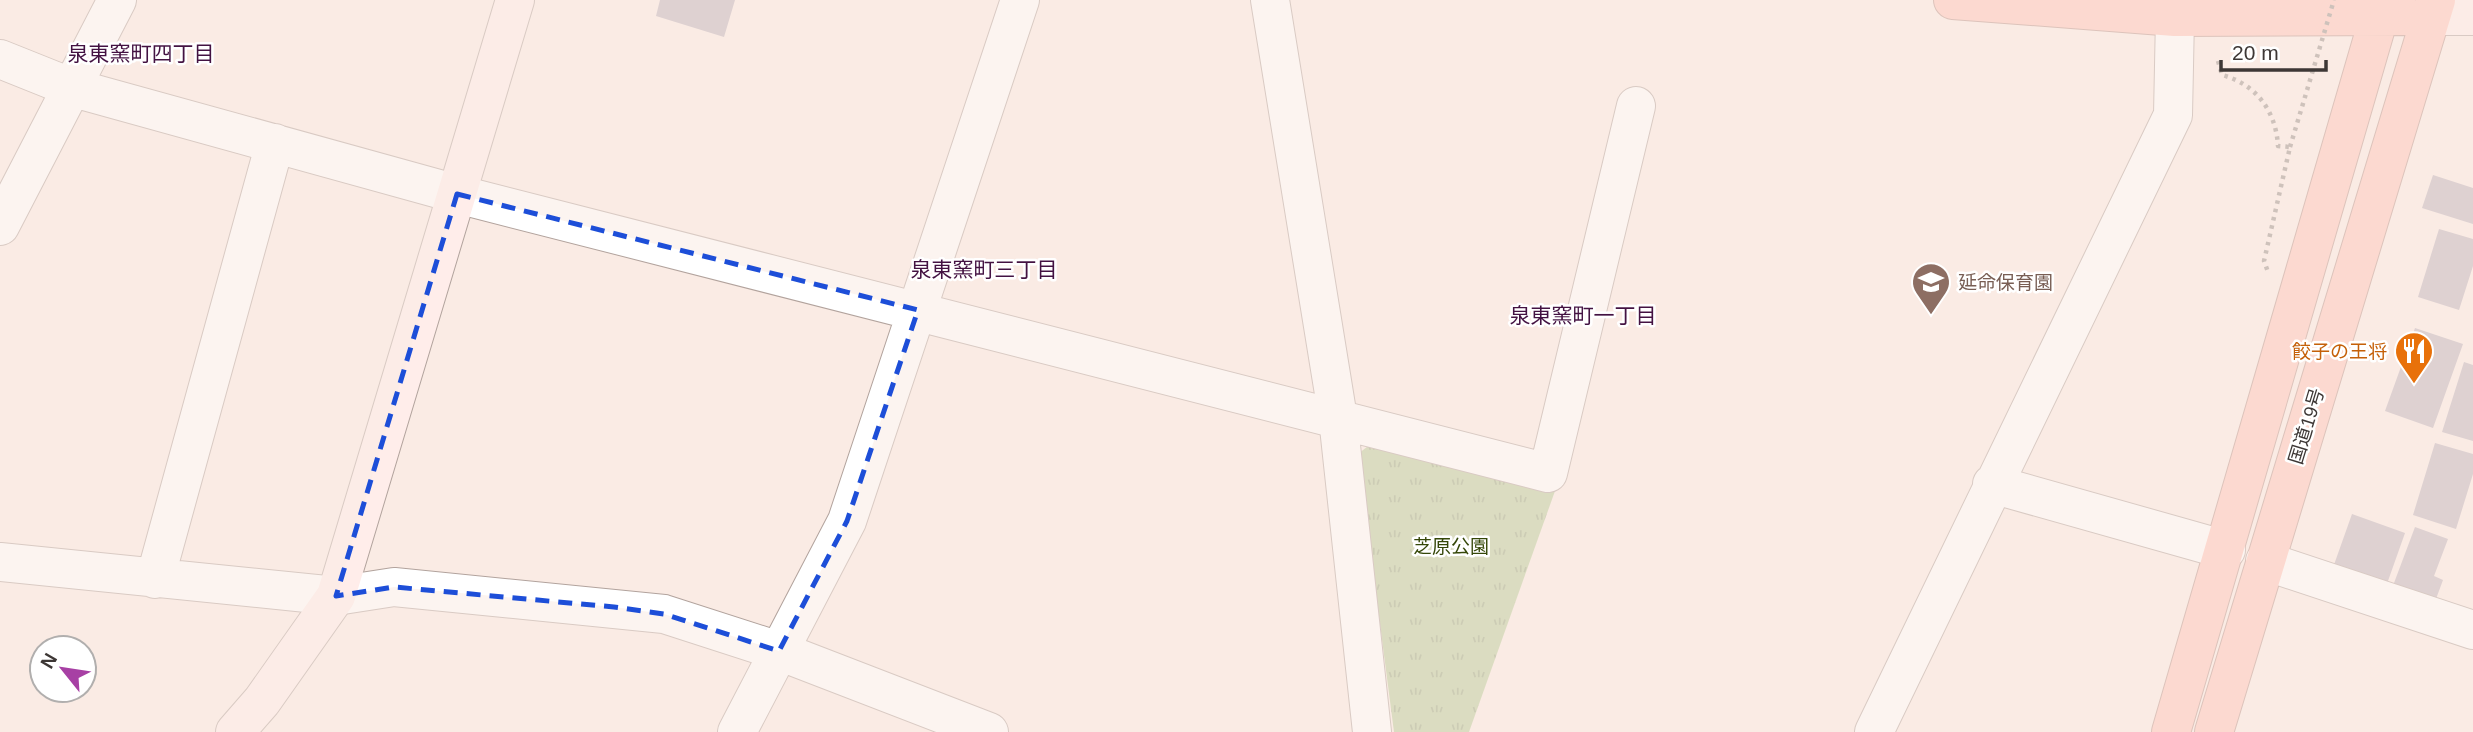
<svg xmlns="http://www.w3.org/2000/svg" width="2473" height="732" viewBox="0 0 2473 732" font-family="Arial,'Noto Sans JP',sans-serif">
<style>
.park{fill:url(#park-tufts)}
.building{fill:#bcb1bb}
.lines{fill:none;stroke-linecap:round;stroke-linejoin:round}
.street-casing{stroke:#b2a39d;stroke-width:40}
.secondary-casing{stroke:#b2a39d;stroke-width:40}
.highway-casing{stroke:#ba938a;stroke-width:40}
.path{stroke:#9a908b;stroke-width:4.5;stroke-dasharray:3.5 5;stroke-linecap:butt}
.street{stroke:#fff;stroke-width:38}
.secondary{stroke:#ffedea;stroke-width:38}
.highway{stroke:#fec4b8;stroke-width:38}
.path-bridge{stroke:#9a908b;stroke-width:4.5;stroke-dasharray:3.5 5;stroke-linecap:butt}
.marked{fill:none;stroke:#1d4ed8;stroke-width:5;stroke-dasharray:14 9;stroke-linejoin:round}
.labels{text-anchor:middle;stroke-width:5;stroke-linejoin:round;paint-order:stroke}
.education-label{font-size:19px;fill:#785e54;stroke:#fff;text-anchor:start}
.food-label{font-size:19px;fill:#c56008;stroke:#fff;text-anchor:end}
.street-label{font-size:19px;fill:#3d3735;stroke:#fff}
.park-label{font-size:19px;fill:#354708;stroke:#fff}
.neighbourhood-label{font-size:21px;fill:#431242;stroke:#fff}
</style>
<defs>
<pattern id="park-tufts" width="24" height="20" patternUnits="userSpaceOnUse" patternTransform="scale(1.75)"><rect width="24" height="20" fill="#b7cb97"/><path d="M3 7l-1-3M5 7V3M7 7l1-3M15 17l-1-3M17 17v-4M19 17l1-3" fill="none" stroke="#96a67c"/></pattern>
</defs>
<rect width="100%" height="100%" fill="#faebe4"/>
<path class="park" d="M1377 439 1555 491 1469 732H1394L1358 454Z"/>
<path class="building" d="M660 0H735L724 37 656 16Z
M2433 175 2473 188V224L2422 208Z
M2439 229 2473 239V266L2459 310 2418 297Z
M2415 328 2463 344 2433 428 2385 411Z
M2464 362 2473 365V441L2442 432Z
M2435 443 2473 454V474L2456 529 2413 515Z
M2352 514 2405 533 2383 595 2330 576Z
M2415 527 2448 539 2434 576 2443 580 2433 607 2391 591Z"/>
<g class="lines">
<defs>
<path id="street" d="M1270 0 1338 418 1372 732
M0 59 70 87 457 194 1548 473 1636 106
M0 226 117 0
M1992 484 2226 550
M2265 561 2473 630
M0 562 336 596 394 587 664 614 779 651 989 732
M155 579 275 143
M737 732 847 521 1020 0
M1874 732 2173 115 2175 17"/>
<path id="secondary" d="M2432 16H2473
M235 732 262 701 336 596 515 0"/>
<path id="highway" d="M1953 0 2175 17 2405 16
M2171 732 2384 0
M2214 732 2436 0"/>
</defs>
<use href="#street" class="street-casing"/>
<use href="#secondary" class="secondary-casing"/>
<use href="#highway" class="highway-casing"/>
<path class="path" d="M2218 61 2222 75C2256 84 2276 111 2278 146L2290 147 2264 261 2268 272"/>
<use href="#street" class="street"/>
<use href="#secondary" class="secondary"/>
<use href="#highway" class="highway"/>
<path class="path-bridge" d="M2290 147 2334 0"/>
</g>
<path d="M0 0H2473V732H0ZM457 194 918 310 847 521 779 651 664 614 614 607 394 587 336 596Z" fill="#faebe4" fill-opacity=".55" fill-rule="evenodd"/>
<path class="marked" d="M457 194 918 310 847 521 779 651 664 614 614 607 394 587 336 596Z"/>
<defs>
<symbol id="school-pin" viewBox="-11 -11 22 30"><path d="M0 17L-7.5 6A9.5 9.5 0 1 1 7.5 6Z" fill="#8d6e63" stroke="#fff"/><path d="M0-5L7-2L0 1L-7-2ZM-4 1L0 2.5L4 1V4Q0 6-4 4Z" fill="#fff"/></symbol>
<symbol id="restaurant-pin" viewBox="-11 -11 22 30"><path d="M0 17L-7.5 6A9.5 9.5 0 1 1 7.5 6Z" fill="#e8710a" stroke="#fff"/><path d="M-5-6h1v4h1v-4h1v4h1v-4h1v5L-1.5 .5V6h-2V.5L-5-1ZM5-6V6H3V1.5H1.5Q1.5-4 5-6Z" fill="#fff"/></symbol>
</defs>
<g fill-rule="evenodd">
<use href="#school-pin" x="1909" y="260" width="44" height="60"/>
<use href="#restaurant-pin" x="2392" y="329" width="44" height="60"/>
</g>
<g class="labels">
<g class="education-label">
<text x="1958" y="289">延命保育園</text>
</g>
<g class="food-label">
<text x="2387" y="358">餃子の王将</text>
</g>
<g class="street-label">
<text transform="translate(2306 426) rotate(-73)" y="7">国道19号</text>
</g>
<g class="park-label">
<text x="1451" y="553">芝原公園</text>
</g>
<g class="neighbourhood-label">
<text x="141" y="61">泉東窯町四丁目</text>
<text x="984" y="277">泉東窯町三丁目</text>
<text x="1583" y="323">泉東窯町一丁目</text>
</g>
</g>
<g transform="translate(63 669) rotate(300)"><circle r="33" fill="#ffffff" stroke="#b1afae" stroke-width="2"/>
<path d="M0-5L12 26L0 18L-12 26Z" fill="#a740a4"/>
<text y="-10" font-size="19" font-weight="bold" text-anchor="middle" fill="#3d3735">N</text>
</g>
<path d="M2221 60v10h105v-10" fill="none" stroke="#3d3735" stroke-width="3.5"/>
<text x="2232" y="60" font-size="21" fill="#3d3735" stroke="#ffffff" stroke-width="5" paint-order="stroke">20 m</text>
</svg>
